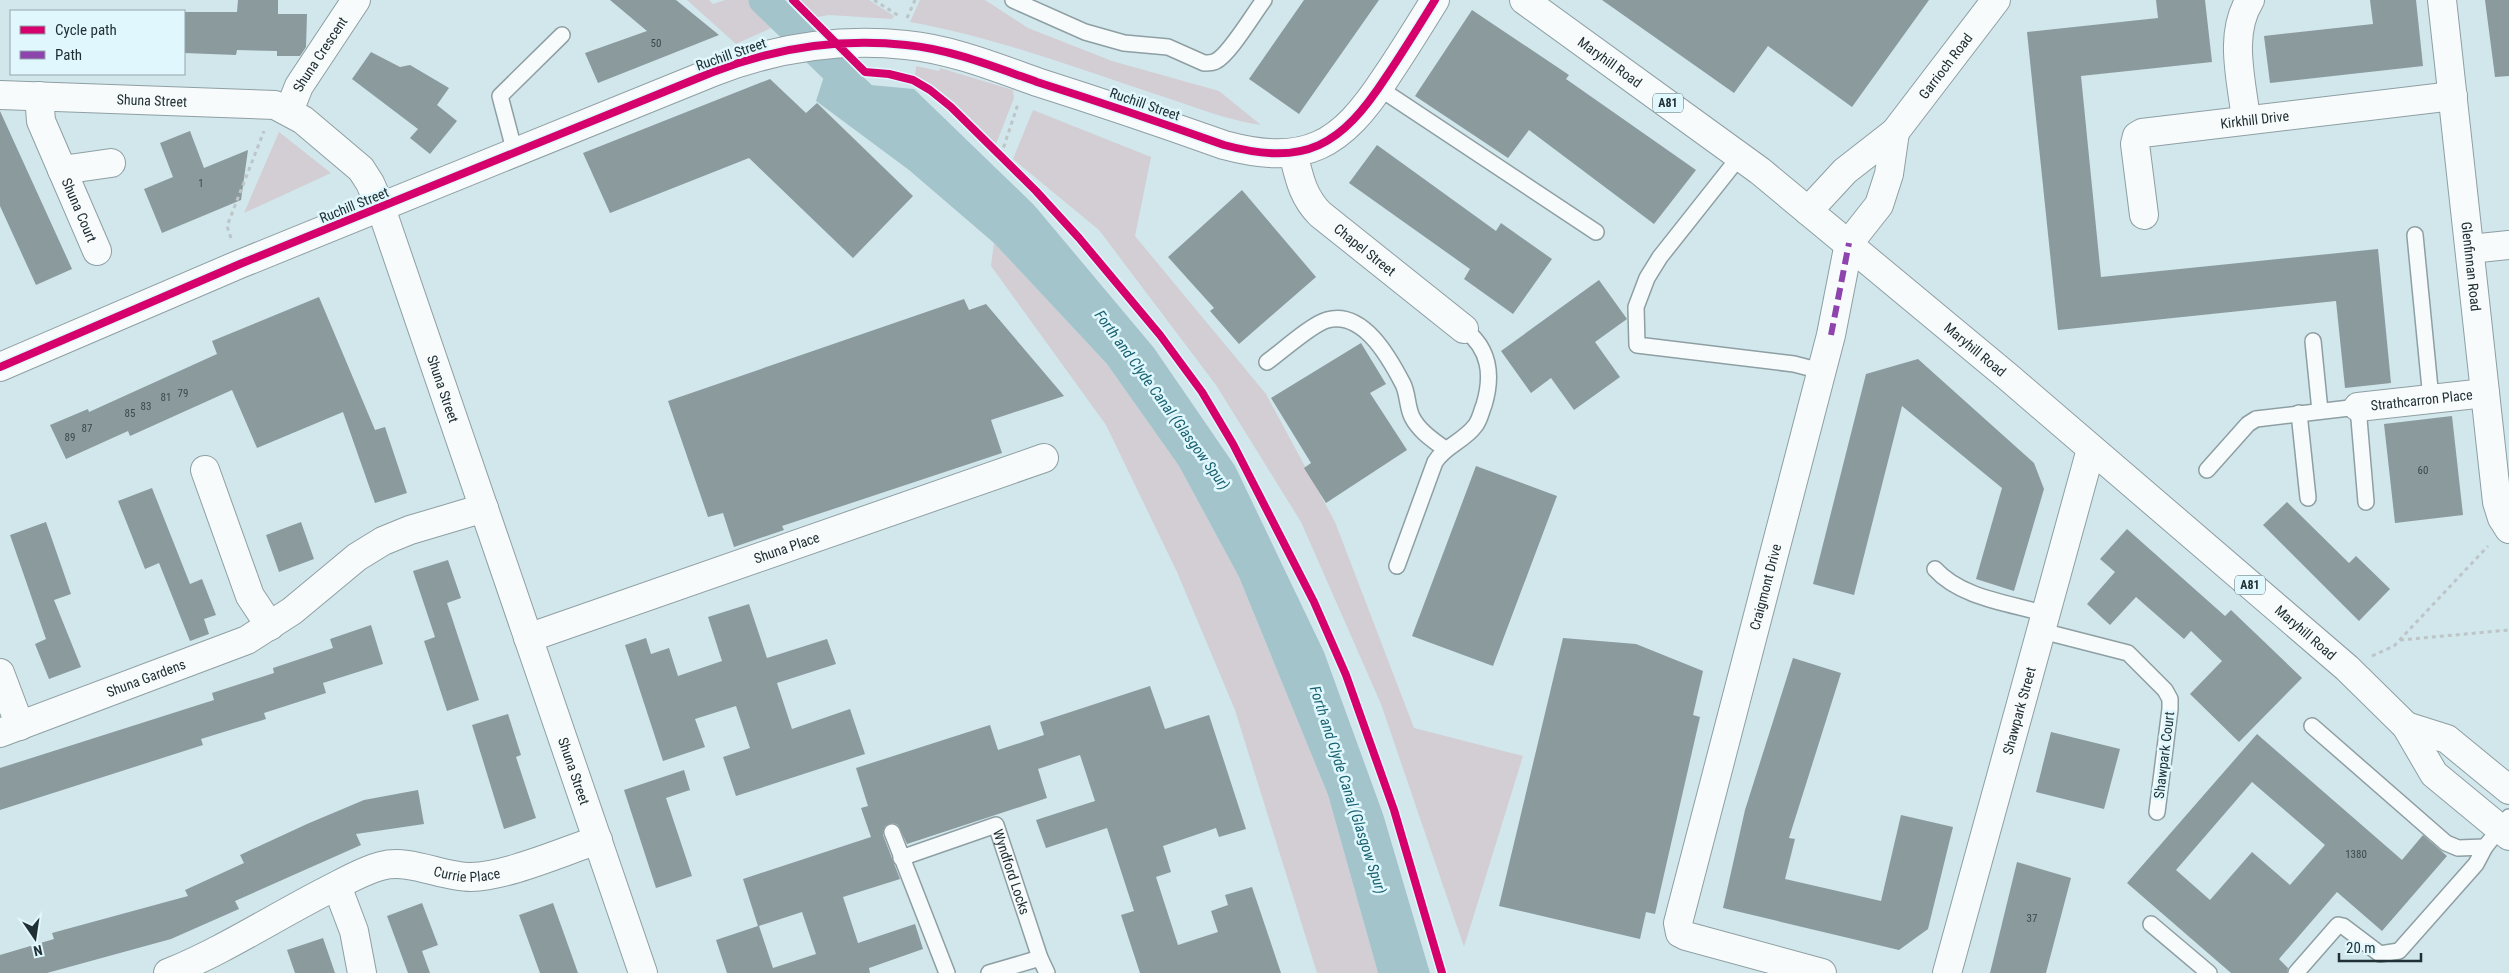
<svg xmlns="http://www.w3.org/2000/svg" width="2509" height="973" viewBox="0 0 2509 973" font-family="'Roboto Condensed',sans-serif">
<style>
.green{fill:#d2ced4}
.water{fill:#a4c4cc}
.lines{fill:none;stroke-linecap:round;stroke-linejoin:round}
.canal{stroke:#a4c4cc;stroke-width:29}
.building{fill:#8a9a9d;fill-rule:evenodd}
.lane-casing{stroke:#8e9fa3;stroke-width:18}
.street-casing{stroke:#8e9fa3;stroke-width:30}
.primary-casing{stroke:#8e9fa3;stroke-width:30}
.path{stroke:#bdc5c7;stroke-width:3;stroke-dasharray:4 4;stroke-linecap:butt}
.lane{stroke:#f8fbfc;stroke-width:15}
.street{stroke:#f8fbfc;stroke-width:28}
.primary{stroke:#f8fbfc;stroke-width:28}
.quiet{stroke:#8e44ad;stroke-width:6;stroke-dasharray:12 6;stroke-linecap:butt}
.cycleway-casing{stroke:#e0f7fd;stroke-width:11}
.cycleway{stroke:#d6006c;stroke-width:8}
.labels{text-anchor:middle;stroke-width:5;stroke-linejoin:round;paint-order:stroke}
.number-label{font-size:11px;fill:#3b4a4e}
.shield{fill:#e0f7fd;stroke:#5a6c70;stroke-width:1}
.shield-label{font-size:12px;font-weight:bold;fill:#213034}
.street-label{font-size:14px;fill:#213034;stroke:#e0f7fd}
.water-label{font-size:15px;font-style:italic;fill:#19616f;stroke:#e0f7fd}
</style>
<rect width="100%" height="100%" fill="#d1e7ec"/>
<path class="green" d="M687 0H709L713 4 725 0H752L778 25 736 44Z
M800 0H869L894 16 892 19 829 15 812 18 810 11Z
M920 0H985L1028 28 1112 61 1219 91 1261 125C1225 120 1190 105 1155 94 1074 67 994 37 910 22Z
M916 66 939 71 940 68 1013 90 1014 98 996 144 953 103 915 77Z
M1033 110 1151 157 1135 236 1266 394 1335 522 1414 728 1523 756 1464 947 1381 704 1301 522 1216 385 1099 230 1013 159Z
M279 132 331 173 244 213Z
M994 243 1107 364 1179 466 1239 577 1328 795 1378 973H1317L1235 710 1177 572 1106 425 991 266Z"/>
<path class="water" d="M752 0H785L805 21 778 25Z
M847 61 871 85 914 89 1034 205 1154 348 1235 466 1324 652 1383 814 1430 973H1378L1328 795 1239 577 1179 466 1107 364 994 243 909 170 816 101 826 70Z"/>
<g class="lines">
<path class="canal" d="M763 0 860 94"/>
</g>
<path class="building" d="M238 0H278V14H307L306 47 300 56H277V51L237 50 236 55 184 53V12H237Z
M610 0H676L719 35 598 83 585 53 647 31Z
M1304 0H1379L1299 114 1249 79Z
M1602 0H1929L1852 107 1768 46 1734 93Z
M2156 0H2205L2212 62 2081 76 2101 277 2378 249 2391 383 2345 388 2336 301 2058 330 2027 32 2158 18Z
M2370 0H2416L2423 66 2270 83 2264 36 2373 24Z
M2485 0H2509V76L2495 77Z
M1472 10 1569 75 1566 79 1696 170 1654 224 1529 130 1508 158 1415 96Z
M371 52 400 67 410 65 449 88 437 105 457 121 430 154 410 138 418 129 352 79Z
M770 79 806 113 817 103 913 196 853 258 749 158 610 213 583 153Z
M0 111 72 269 36 285 0 206Z
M190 131 204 168 248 150 241 200 162 233 144 189 173 177 160 143Z
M1377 145 1496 231 1501 223 1552 259 1513 314 1464 279 1470 269 1349 183Z
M1242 190 1316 277 1239 344 1210 311 1214 308 1168 257Z
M1599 280 1627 319 1595 342 1620 377 1574 410 1551 378 1531 393 1501 351Z
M319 297 375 430 385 427 407 493 375 503 343 412 257 448 232 390 130 436 128 431 66 459 50 425 88 409 89 412 217 354 212 341Z
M964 299 969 310 986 304 1064 396 991 420 1002 453 782 526 784 530 734 547 723 513 708 517 668 401Z
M1361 343 1386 384 1370 393 1407 450 1326 503 1304 468 1311 463 1271 398Z
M1918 359 2034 463 2044 489 2014 591 1976 579 2002 488 1902 406 1854 595 1813 584 1866 374Z
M2452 416 2463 515 2395 523 2384 424Z
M1476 466 1557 496 1493 666 1412 636Z
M152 488 190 584 202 579 216 615 204 619 209 634 190 641 159 563 145 569 118 501Z
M2287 502 2349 563 2356 556 2390 589 2359 621 2263 525Z
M46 522 71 594 54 600 81 667 49 679 35 644 46 639 10 535Z
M301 522 314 559 279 572 266 535Z
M2127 529 2225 616 2231 610 2302 678 2239 742 2190 694 2222 661 2191 631 2184 639 2136 597 2110 625 2087 604 2115 572 2100 559Z
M448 560 461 598 447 603 479 700 447 711 424 641 435 637 413 571Z
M749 604 767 658 827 639 836 664 777 683 792 729 850 709 865 754 736 796 723 757 750 748 736 706 695 719 705 747 663 761 625 645 646 638 651 654 669 648 678 676 722 661 708 617Z
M371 625 383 664 323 683 326 693 264 713 266 719 201 739 203 745 0 810V768L214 700 212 693 274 673 273 668 333 648 330 639Z
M1563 638 1636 644 1703 671 1693 715 1700 717 1655 914 1646 912 1640 939 1499 906Z
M1793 658 1841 673 1789 838 1795 839 1785 879 1881 901 1901 815 1953 827 1928 929 1899 950 1723 908 1745 810Z
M1150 686 1165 729 1209 715 1246 829 1219 837 1216 828 1163 846 1171 872 1156 877 1178 945 1218 932 1211 911 1228 905 1225 895 1252 887 1281 973H1140L1121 915 1134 911 1107 828 1046 848 1036 820 1095 801 1080 755 1038 769 1047 798 907 844 898 825 893 823 885 826 883 835 900 879 843 897 858 943 915 924 923 949 869 968 870 973H727L716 940 758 926 743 879 871 837 861 808 868 806 856 768 990 725 998 750 1044 735 1040 722ZM802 912 816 954 773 968 759 926Z
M508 714 521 755 516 757 536 818 504 829 472 725Z
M2051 732 2120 749 2104 809 2036 792Z
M2257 734 2402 860 2423 835 2447 856 2382 931 2337 892 2279 959 2288 968 2287 973H2231L2127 883ZM2252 782 2325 845 2290 885 2252 852 2210 900 2176 870Z
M684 770 690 790 666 798 692 876 656 888 624 790Z
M418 790 424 824 356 834 361 845 235 901 239 909 171 939 47 973H0V955L54 939 52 933 188 896 185 890 244 863 240 855 307 824 364 800Z
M2017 862 2071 878 2046 973H1990Z
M422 903 438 945 422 951 430 973H408L387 916Z
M553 903 578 973H540L519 915Z
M323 938 335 973H295L287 950Z"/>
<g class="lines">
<defs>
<g id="lane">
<path d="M1013 0 1085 32 1124 43 1168 47 1204 63C1208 63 1213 63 1216 61 1229 55 1254 13 1264 0"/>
<path d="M1379 88 1596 232"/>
<path d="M515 153 500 96 562 35"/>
<path d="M1740 156 1660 257 1647 278 1636 307 1637 345 1794 364 1821 371"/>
<path d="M2415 235 2431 399"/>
<path d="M2313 341 2320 411"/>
<path d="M1267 362C1281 352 1312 324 1327 320 1363 310 1389 357 1403 384 1408 394 1407 407 1412 417 1419 431 1433 440 1445 449"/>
<path d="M2299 413 2308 498"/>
<path d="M2207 470 2248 424 2256 419 2358 407 2366 502"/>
<path d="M1397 566 1435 462C1445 446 1464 441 1475 426 1480 420 1481 412 1484 405 1493 375 1490 349 1464 329"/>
<path d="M1935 569C1961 598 2009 603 2046 614"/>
<path d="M2042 631 2128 653 2165 690 2170 699V709L2157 812"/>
<path d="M2312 726 2446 843 2458 848 2485 847"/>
<path d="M892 832 947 973"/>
<path id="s1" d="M901 858 996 825 1040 958 1047 973"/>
<path d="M2151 924 2209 973"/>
<path d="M989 973 1040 958"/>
<path d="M2296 973 2338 925 2343 926 2380 954 2399 951 2476 864 2485 847 2509 817"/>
</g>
<g id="street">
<path id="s2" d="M2442 0 2497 502 2502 518 2509 529"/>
<path id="s3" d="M0 95 275 105 303 120 361 169 370 183 381 208 643 973"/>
<path id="s4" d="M39 96 41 121 97 251"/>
<path id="s5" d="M289 111 299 86 356 0"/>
<path d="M2246 120C2242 81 2228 35 2250 0"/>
<path id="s6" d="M1293 153C1299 176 1302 196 1320 214L1464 329"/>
<path d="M62 170 111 163"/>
<path id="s7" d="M1808 211 1845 171 1895 132 1996 0"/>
<path id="s8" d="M2144 215 2135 144 2137 136 2142 133 2453 96"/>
<path d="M2470 249 2509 245"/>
<path d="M0 367 240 264 713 72C775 48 839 38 906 45 950 49 995 67 1037 82 1100 102 1162 123 1224 145 1306 167 1341 146 1386 77 1403 52 1419 26 1435 0"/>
<path id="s9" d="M2358 407 2485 393"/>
<path d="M205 470 250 596 270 626"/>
<path id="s10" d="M528 638 1044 458"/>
<path d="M0 673 20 726"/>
<path id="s11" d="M0 733 247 640 292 611 357 557 383 541 410 530 484 508"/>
<path d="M337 886 354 931 362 973"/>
<path id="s12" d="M168 973C223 951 273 918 326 891 344 882 362 871 381 866 410 858 441 877 471 877 508 876 561 852 598 840"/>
<path id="s13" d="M1822 973 1686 936 1680 933 1678 923 1831 335 1849 243 1879 205 1889 174 1895 132"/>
<path id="s14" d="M1947 973 2091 449"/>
</g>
<g id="primary">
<path id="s15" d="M1524 0 1760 171 2007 376 2347 668 2406 726 2434 774 2509 836"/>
<path d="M2406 726 2447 739 2509 790"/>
</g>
</defs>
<use href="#lane" class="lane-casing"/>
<use href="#street" class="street-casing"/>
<use href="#primary" class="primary-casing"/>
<path class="path" d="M874 0 899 16
M907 18 915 0
M1001 155 1018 104
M231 238 227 226 264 131
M2400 640 2509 630
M2372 656 2394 646 2488 546"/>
<use href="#lane" class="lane"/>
<use href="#street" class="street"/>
<use href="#primary" class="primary"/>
<path class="quiet" d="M1831 335 1849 243"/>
<defs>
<path id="cycleway" d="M793 0 865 72 889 74 913 80 930 90 951 107 1036 191 1079 238 1160 335 1202 392 1233 444 1314 602 1346 675 1394 810 1442 973
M0 367 240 264 713 72C775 48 839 38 906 45 950 49 995 67 1037 82 1100 102 1162 123 1224 145 1306 167 1341 146 1386 77 1403 52 1419 26 1435 0"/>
</defs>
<use href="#cycleway" class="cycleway-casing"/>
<use href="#cycleway" class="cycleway"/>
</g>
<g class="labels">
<g class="number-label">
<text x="656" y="47">50</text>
<text x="201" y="187">1</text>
<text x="183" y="397">79</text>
<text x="166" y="401">81</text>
<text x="146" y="410">83</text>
<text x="130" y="417">85</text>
<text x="87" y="432">87</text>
<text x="70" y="441">89</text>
<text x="2423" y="474">60</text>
<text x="2356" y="858">1380</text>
<text x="2032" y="922">37</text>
</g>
<g class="shield">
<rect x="1653" y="93.5" width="30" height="19" rx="4"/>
<rect x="2235" y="575.5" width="30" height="19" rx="4"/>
</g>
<g class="shield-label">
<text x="1668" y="107">A81</text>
<text x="2250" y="589">A81</text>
</g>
<g class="street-label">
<text transform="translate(731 54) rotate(-19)" y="5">Ruchill Street</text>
<text dy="5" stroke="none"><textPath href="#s5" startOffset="65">Shuna Crescent</textPath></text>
<text dy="5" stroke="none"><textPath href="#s15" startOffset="106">Maryhill Road</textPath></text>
<text dy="5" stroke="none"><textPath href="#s7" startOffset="201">Garrioch Road</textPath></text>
<text dy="5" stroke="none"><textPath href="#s3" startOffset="152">Shuna Street</textPath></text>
<text transform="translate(1145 104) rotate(19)" y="5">Ruchill Street</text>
<text dy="5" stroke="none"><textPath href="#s8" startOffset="199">Kirkhill Drive</textPath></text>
<text transform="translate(354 205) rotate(-22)" y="5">Ruchill Street</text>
<text dy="5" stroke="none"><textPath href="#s4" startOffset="122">Shuna Court</textPath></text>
<text dy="5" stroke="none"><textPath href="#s6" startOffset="125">Chapel Street</textPath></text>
<text dy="5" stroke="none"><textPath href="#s2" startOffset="268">Glenfinnan Road</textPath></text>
<text dy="5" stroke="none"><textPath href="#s15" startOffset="571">Maryhill Road</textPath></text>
<text dy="5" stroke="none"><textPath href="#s3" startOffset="618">Shuna Street</textPath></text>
<text dy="5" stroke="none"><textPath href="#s9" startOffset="64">Strathcarron Place</textPath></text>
<text dy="5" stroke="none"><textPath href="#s10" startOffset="274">Shuna Place</textPath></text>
<text dy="5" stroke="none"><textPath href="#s13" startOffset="505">Craigmont Drive</textPath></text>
<text dy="5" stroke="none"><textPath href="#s15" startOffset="1006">Maryhill Road</textPath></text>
<text dy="5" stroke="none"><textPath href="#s11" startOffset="156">Shuna Gardens</textPath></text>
<text dy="5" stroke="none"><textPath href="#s14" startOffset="272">Shawpark Street</textPath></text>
<text transform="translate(2164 755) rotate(-83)" y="5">Shawpark Court</text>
<text dy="5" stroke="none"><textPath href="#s3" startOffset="1022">Shuna Street</textPath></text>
<text dy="5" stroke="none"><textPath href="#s12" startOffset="326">Currie Place</textPath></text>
<text dy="5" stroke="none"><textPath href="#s1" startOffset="150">Wyndford Locks</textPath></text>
</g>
<g class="water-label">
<text transform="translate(1162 400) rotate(54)" y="5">Forth and Clyde Canal (Glasgow Spur)</text>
<text transform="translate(1348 790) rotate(72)" y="5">Forth and Clyde Canal (Glasgow Spur)</text>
</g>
</g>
<rect x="10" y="10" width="175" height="65" fill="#e0f7fd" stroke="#94a7ad"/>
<rect x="20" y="26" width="25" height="8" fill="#d6006c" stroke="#94a7ad"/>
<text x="55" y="35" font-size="15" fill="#213034">Cycle path</text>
<rect x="20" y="51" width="25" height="8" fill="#8e44ad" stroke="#94a7ad"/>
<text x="55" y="60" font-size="15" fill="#213034">Path</text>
<g transform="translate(35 938) rotate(167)" stroke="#e0f7fd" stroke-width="4" paint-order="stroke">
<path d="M0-4L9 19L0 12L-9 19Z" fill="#213034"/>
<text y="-8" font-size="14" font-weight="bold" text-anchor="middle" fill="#213034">N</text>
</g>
<path d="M2339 953v8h82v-8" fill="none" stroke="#213034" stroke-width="2.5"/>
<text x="2346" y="953" font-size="15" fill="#213034" stroke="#e0f7fd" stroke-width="4" paint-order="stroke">20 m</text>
</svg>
